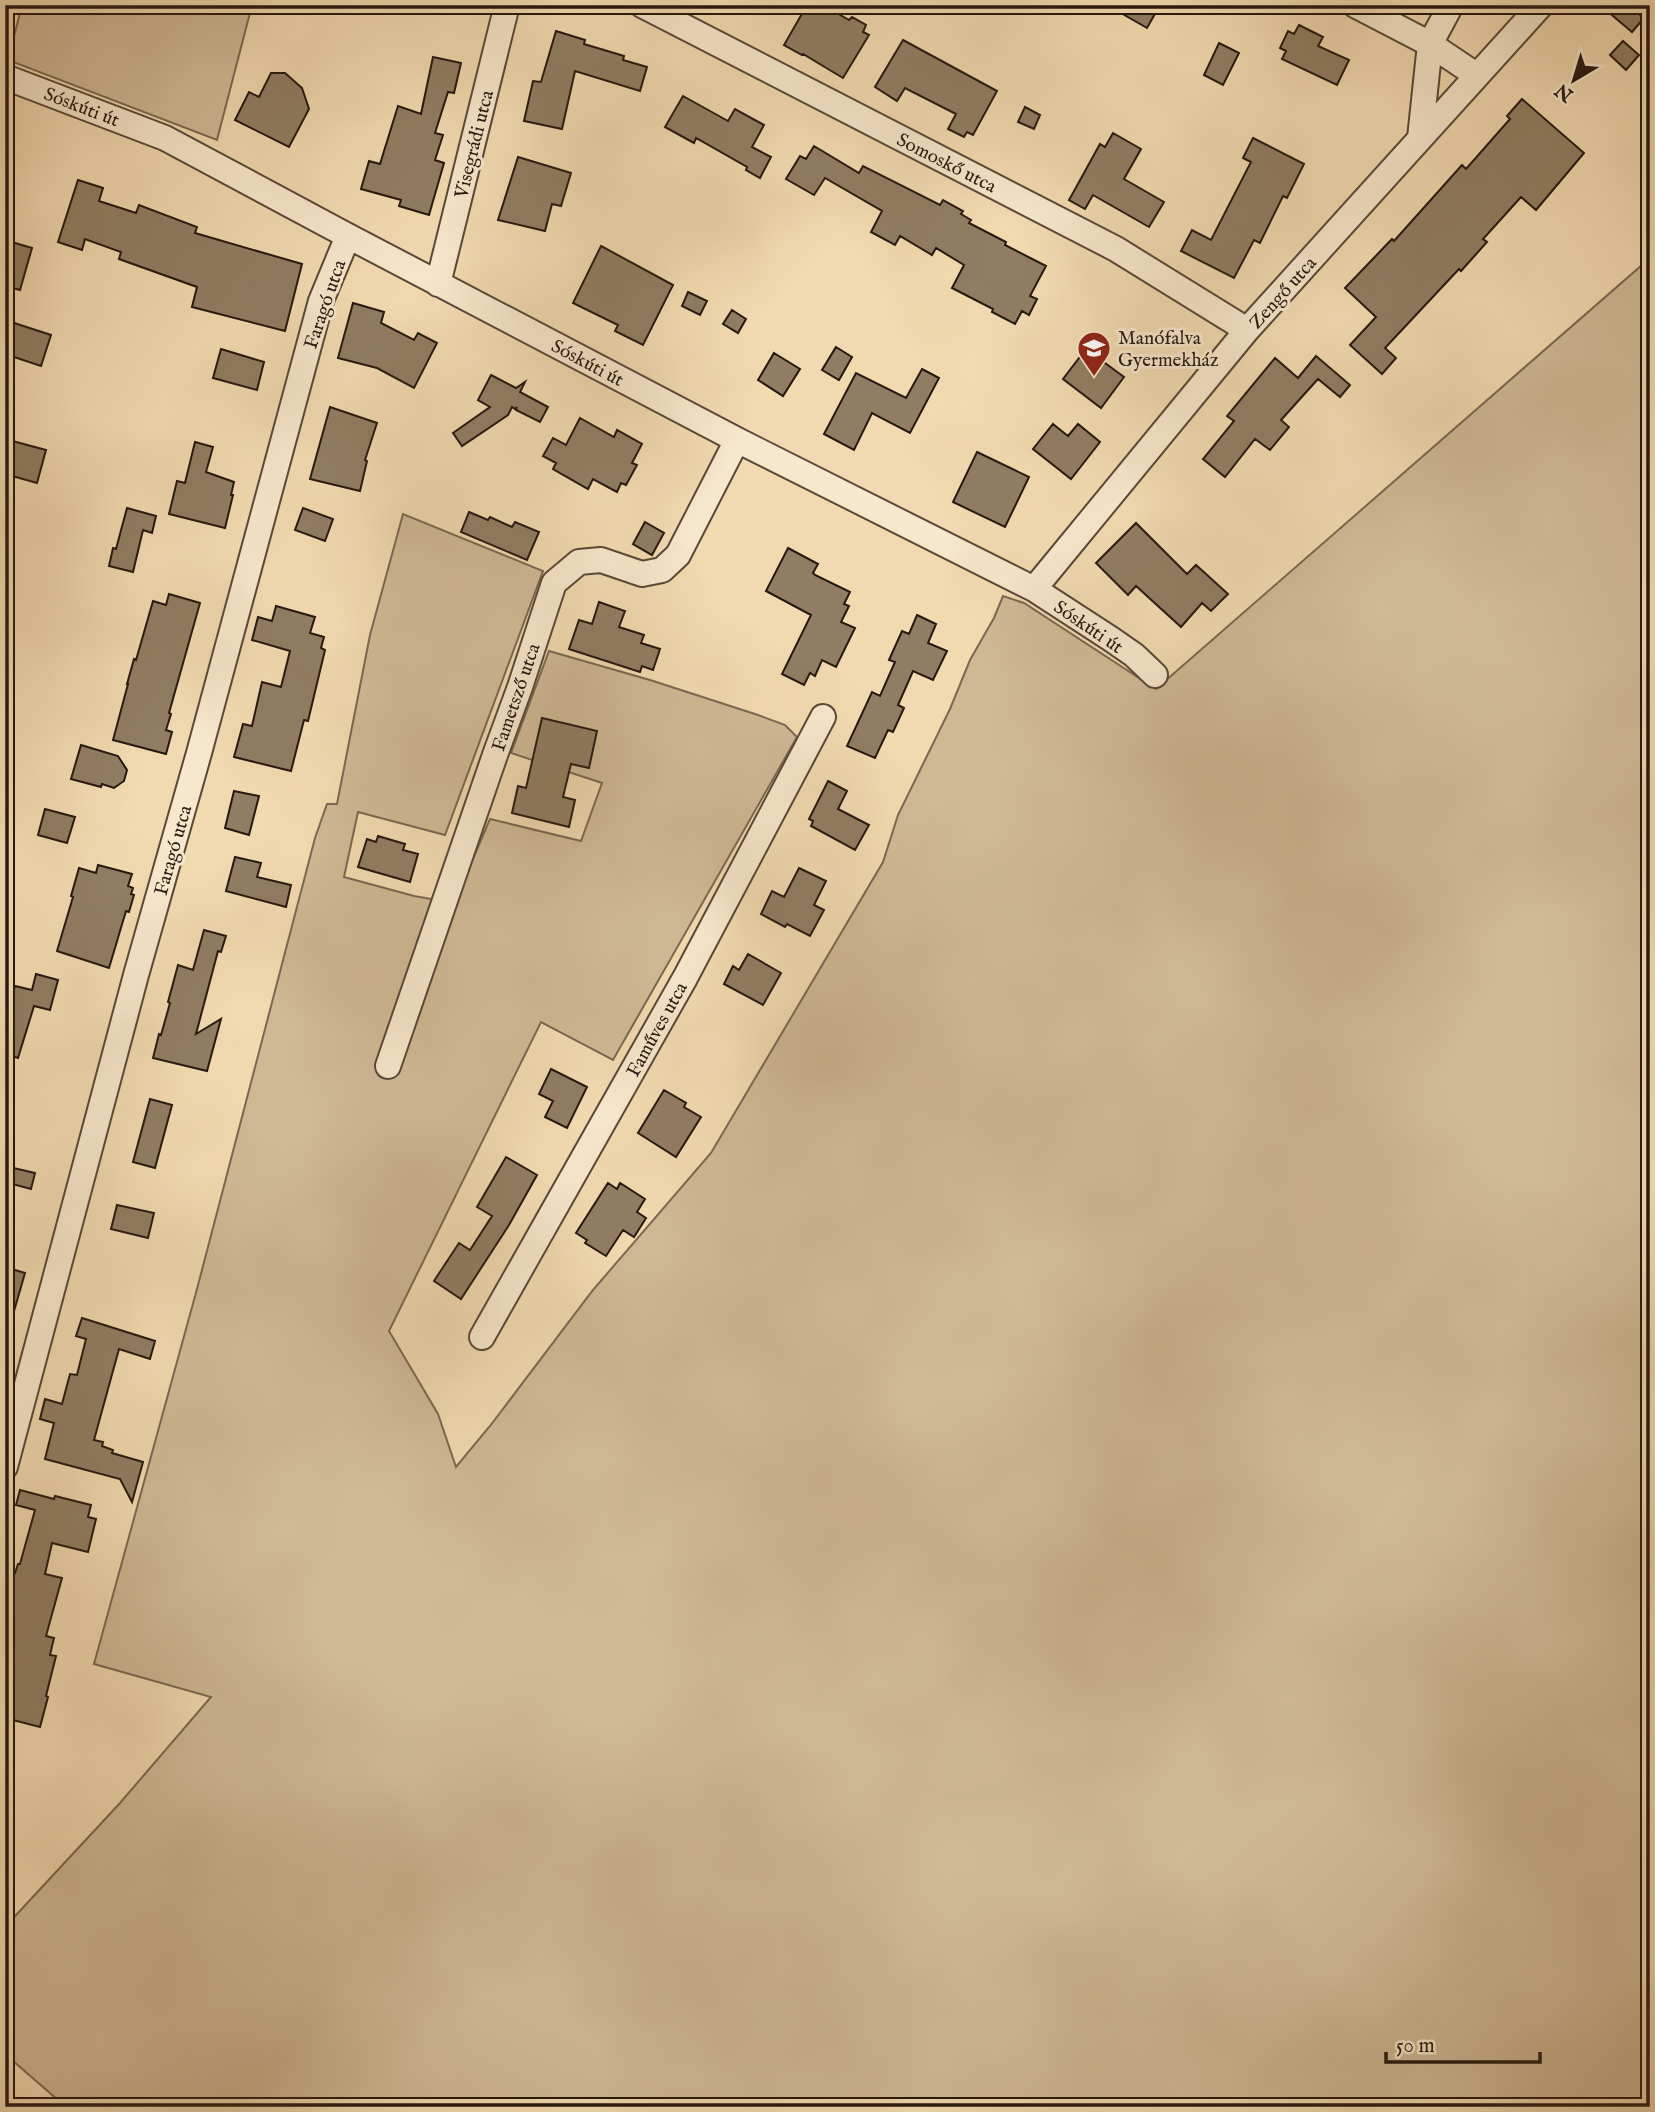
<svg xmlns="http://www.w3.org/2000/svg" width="1655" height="2112" viewBox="0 0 1655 2112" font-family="'IM FELL English',serif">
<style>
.green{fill:#cfb995;stroke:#7a6852;stroke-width:2}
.building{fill:#907d63;stroke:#251810;stroke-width:2}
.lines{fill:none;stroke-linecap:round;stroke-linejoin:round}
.street-casing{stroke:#584838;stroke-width:28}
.street{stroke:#f7e7cc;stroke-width:24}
.labels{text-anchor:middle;stroke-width:6;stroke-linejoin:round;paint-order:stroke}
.street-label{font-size:19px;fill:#251810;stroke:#f7e7cc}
.poi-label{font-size:19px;fill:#251810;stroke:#f7e7cc;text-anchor:start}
</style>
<rect width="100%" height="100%" fill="#f2dab0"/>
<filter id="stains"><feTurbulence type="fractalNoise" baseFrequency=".00286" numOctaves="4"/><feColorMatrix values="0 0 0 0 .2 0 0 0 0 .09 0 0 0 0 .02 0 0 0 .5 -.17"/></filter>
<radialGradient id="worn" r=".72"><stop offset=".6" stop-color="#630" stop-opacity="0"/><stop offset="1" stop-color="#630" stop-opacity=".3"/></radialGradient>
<path class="green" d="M22 5H252L217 140 8 60Z
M1650 258V2107H66L5 2054V1927L120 1803 211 1697 94 1664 197 1289 315 838 327 804H337L370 635 403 514 543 571 445 835 358 812 344 877 414 896 454 903 490 819 581 841 602 783 511 753 549 651 650 680 758 715 785 725 797 737 613 1060 541 1022 389 1331 438 1414 456 1467 490 1426 593 1290 711 1153 883 862 898 815 950 709 970 660 994 618 1003 596 1024 603 1156 689Z"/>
<path class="building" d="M807 5H823L849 20 852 17 866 25 863 32 869 35 843 78 803 54 802 55 784 45Z
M1107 5H1160L1147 28Z
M1600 5H1648L1640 15 1644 18 1632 32Z
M1299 25 1323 37 1318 46 1349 60 1337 85 1282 59 1286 51 1280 48 1288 31 1294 34Z
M556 31 585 40 584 44 624 56 623 60 647 67 640 91 575 71 562 129 524 121 533 81 541 82Z
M903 40 997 91 973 135 967 132 964 137 948 129 956 114 905 88 897 101 875 87Z
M1623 41 1639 55 1626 70 1610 55Z
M1219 43 1239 53 1223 85 1204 75Z
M433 57 461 63 454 93 448 92 435 133 443 135 435 160 444 163 429 215 399 206 401 200 361 189 369 161 380 164 398 106 421 114Z
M271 73H285L302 88 309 109 289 147 235 120 249 92 259 97Z
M683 96 728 121 735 109 764 125 752 147 771 157 760 178 746 170 747 167 696 138 694 143 665 127Z
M1522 99 1584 153 1536 210 1521 197 1483 239 1487 242 1461 271 1459 269 1385 348 1396 358 1382 374 1350 345 1376 317 1345 288 1392 239 1394 241 1462 165 1466 169 1510 119 1507 116Z
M1025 107 1040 115 1034 129 1018 122Z
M1113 133 1141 149 1124 179 1164 202 1149 227 1093 195 1085 209 1069 200 1100 144 1105 147Z
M1253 138 1304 164 1287 198 1283 196 1260 243 1254 240 1234 278 1181 251 1192 230 1211 240 1251 162 1243 158Z
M814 146 859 173 863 166 940 205 943 200 963 211 961 214 971 220 969 223 1006 242 1005 245 1046 266 1030 296 1037 299 1029 315 1022 311 1015 324 992 312 993 309 952 288 964 265 936 248 932 255 900 236 895 245 871 232 882 211 825 178 814 195 786 179 800 156 806 159Z
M518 157 571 173 561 206 552 204 545 231 498 220Z
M78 180 103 188 99 201 136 213 139 205 197 227 195 233 302 264 285 331 192 307 197 287 119 259 121 252 85 239 82 250 58 242Z
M5 240 32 248 20 290 5 286Z
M601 246 673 285 643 345 615 331 618 325 573 303Z
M688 292 707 301 700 315 682 306Z
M353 303 384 312 381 323 414 340 418 333 437 343 414 388 377 368 338 358Z
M732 310 746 319 738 333 723 324Z
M5 320 51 335 41 366 5 354Z
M836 347 852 357 839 380 822 370Z
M221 349 264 362 257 390 213 378Z
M1086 349 1124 377 1101 408 1063 379Z
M774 353 800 369 783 396 758 380Z
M1316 356 1350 385 1340 397 1318 379 1281 420 1289 427 1270 450 1255 439 1225 477 1203 459 1234 421 1227 416 1275 358 1298 378Z
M922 369 939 378 910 433 872 413 854 450 824 434 856 373 906 398Z
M491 375 516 388 525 382 520 392 548 407 540 422 516 410 517 407 515 409 512 407 508 415 462 446 453 433 490 407 478 400Z
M330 407 377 423 365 460 367 461 360 491 310 479Z
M580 418 614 437 617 430 642 444 632 463 637 465 626 485 621 483 617 492 593 479 588 489 553 469 556 463 543 456 553 438 566 445Z
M1053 424 1068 436 1078 424 1100 442 1071 479 1033 449Z
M5 439 46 450 37 483 5 474Z
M195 442 213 447 206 472 234 482 231 495H233L225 528 169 514 177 481 185 483Z
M977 452 1029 477 1005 527 953 502Z
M127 508 156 516 152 533 143 530 133 572 109 566 113 548 116 549Z
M303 508 333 519 325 541 295 530Z
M469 512 488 520 490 517 512 527 515 522 539 532 527 560 461 532Z
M645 522 664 533 652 555 633 544Z
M1136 523 1187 574 1196 565 1228 594 1211 611 1202 603 1181 627 1136 586 1128 595 1096 563Z
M788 548 818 564 813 573 815 575 850 592 844 604 849 606 841 622 855 628 836 667 822 660 815 676 810 673 804 685 782 674 811 615 766 591Z
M169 594 200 603 169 713 171 714 166 730 172 732 166 754 113 740 128 684H127L134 659 136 660 153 601 166 605Z
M599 602 625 611 619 627 644 635 641 643 660 649 653 670 642 666 640 672 569 649 579 620 592 624Z
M276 606 315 617 310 633 324 637 321 648 325 650 308 721 304 720 291 771 234 757 243 724 252 726 262 682 281 687 290 651 252 640 258 617 272 621Z
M917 615 936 624 928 643 947 651 933 680 913 671 898 705 904 708 893 732 888 730 875 758 847 746 872 692 880 696 895 662 889 660 902 631 909 634Z
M542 718 597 731 589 768 571 764 563 797 575 800 569 827 512 813 518 786 526 788Z
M81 745 118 756 127 770 124 781 114 788 102 784 101 787 71 779Z
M828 781 847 791 838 809 869 825 855 850 811 826 813 821 809 819Z
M234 791 259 796 249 835 225 828Z
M45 809 75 817 67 843 38 835Z
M378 836 405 844 403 850 418 854 410 882 358 867 367 839 376 842Z
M235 857 261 863 257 877 291 885 286 907 226 891Z
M98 865 132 874 128 886 133 888 131 894 134 895 129 912 126 911 109 968 57 951 73 897 71 896 79 868 96 873Z
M799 868 826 881 814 905 824 910 810 936 787 924 785 927 761 914 772 891 784 897Z
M204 930 226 936 221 952 218 951 196 1034 221 1019 207 1071 153 1058 159 1034 161 1035 170 1003 168 1002 178 965 193 970Z
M748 954 781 973 763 1005 724 984 733 966 739 970Z
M36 974 58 980 50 1010 34 1006 18 1058 5 1054V1002L10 1004 15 986 32 990Z
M551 1069 587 1087 567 1128 545 1117 553 1101 539 1094Z
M664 1090 686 1103 684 1107 701 1117 676 1157 638 1133Z
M150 1099 172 1105 155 1168 133 1162Z
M506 1157 537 1175 509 1225 461 1299 434 1281 459 1243 470 1250 492 1216 477 1207Z
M5 1166 35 1173 31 1189 5 1182Z
M608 1183 617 1189 620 1183 645 1199 637 1212 646 1218 634 1237 623 1230 606 1256 585 1243 587 1240 576 1233Z
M117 1205 154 1213 148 1238 111 1229Z
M5 1267 25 1273 10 1325 5 1324Z
M82 1318 155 1341 150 1359 119 1349 94 1440 103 1442 102 1446 113 1450 112 1453 143 1462 132 1502 120 1479 45 1459 54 1423 40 1419 45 1399 62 1404 70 1374 77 1375 86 1339 76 1336Z
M20 1490 54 1499 55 1496 91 1505 88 1517 96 1519 88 1552 52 1543 45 1574 62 1578 46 1636 54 1638 50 1655 56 1656 46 1696 48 1697 40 1727 5 1718V1592L11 1572 15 1573 18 1564H20L35 1510 16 1505Z"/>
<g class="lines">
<defs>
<path id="street" d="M642 5 1116 249 1247 330
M1355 5 1430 44 1476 75
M5 77 165 138 348 236 737 440 1034 589 1111 639 1134 655 1155 675
M1420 138 1430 44 1451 5
M438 284 507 5
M1034 589 1247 330 1541 5
M388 1066 495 755 520 687 554 583 579 562 601 560 642 574 662 570 678 555 737 440
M482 1337 685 978 823 717
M5 1467 136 975 199 753 321 301 348 236"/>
</defs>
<use href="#street" class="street-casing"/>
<use href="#street" class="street"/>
</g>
<defs>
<symbol id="school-pin" viewBox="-11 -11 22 30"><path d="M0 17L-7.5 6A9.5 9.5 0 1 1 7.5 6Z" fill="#8f2418" stroke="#f7e7cc"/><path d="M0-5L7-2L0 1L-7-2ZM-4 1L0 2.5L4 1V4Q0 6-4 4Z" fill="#fff"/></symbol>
</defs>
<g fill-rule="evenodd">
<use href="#school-pin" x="1075" y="329" width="38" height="52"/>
</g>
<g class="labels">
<g class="street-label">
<text transform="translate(82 106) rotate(21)" y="7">Sóskúti út</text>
<text transform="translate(473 144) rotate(-76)" y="7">Visegrádi utca</text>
<text transform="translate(947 162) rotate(27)" y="7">Somoskő utca</text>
<text transform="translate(1282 292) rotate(-48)" y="7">Zengő utca</text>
<text transform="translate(324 304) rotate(-71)" y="7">Faragó utca</text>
<text transform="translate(588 362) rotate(28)" y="7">Sóskúti út</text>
<text transform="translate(1089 626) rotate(34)" y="7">Sóskúti út</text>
<text transform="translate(515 697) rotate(-71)" y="7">Fametsző utca</text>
<text transform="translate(172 850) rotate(-74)" y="7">Faragó utca</text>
<text transform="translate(656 1029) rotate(-61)" y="7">Faműves utca</text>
</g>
<g class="poi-label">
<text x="1118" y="344">Manófalva<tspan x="1118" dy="22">Gyermekház</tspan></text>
</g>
</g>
<rect width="1655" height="2112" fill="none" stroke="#f2dab0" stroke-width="28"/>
<rect x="7" y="7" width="1641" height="2098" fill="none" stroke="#251810" stroke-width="3.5"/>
<rect x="14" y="14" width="1627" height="2084" fill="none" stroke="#251810" stroke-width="2"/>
<g transform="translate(1574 80) rotate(218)" stroke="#f7e7cc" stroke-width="5" paint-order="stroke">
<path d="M0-5L12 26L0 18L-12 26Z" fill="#251810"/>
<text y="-10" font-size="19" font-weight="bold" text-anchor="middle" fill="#251810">N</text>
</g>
<path d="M1386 2052v10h154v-10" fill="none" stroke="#251810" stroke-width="3.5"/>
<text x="1396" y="2052" font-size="21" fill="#251810" stroke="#f7e7cc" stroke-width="5" paint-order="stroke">50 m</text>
<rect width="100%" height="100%" filter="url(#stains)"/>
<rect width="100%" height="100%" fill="url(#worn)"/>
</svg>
